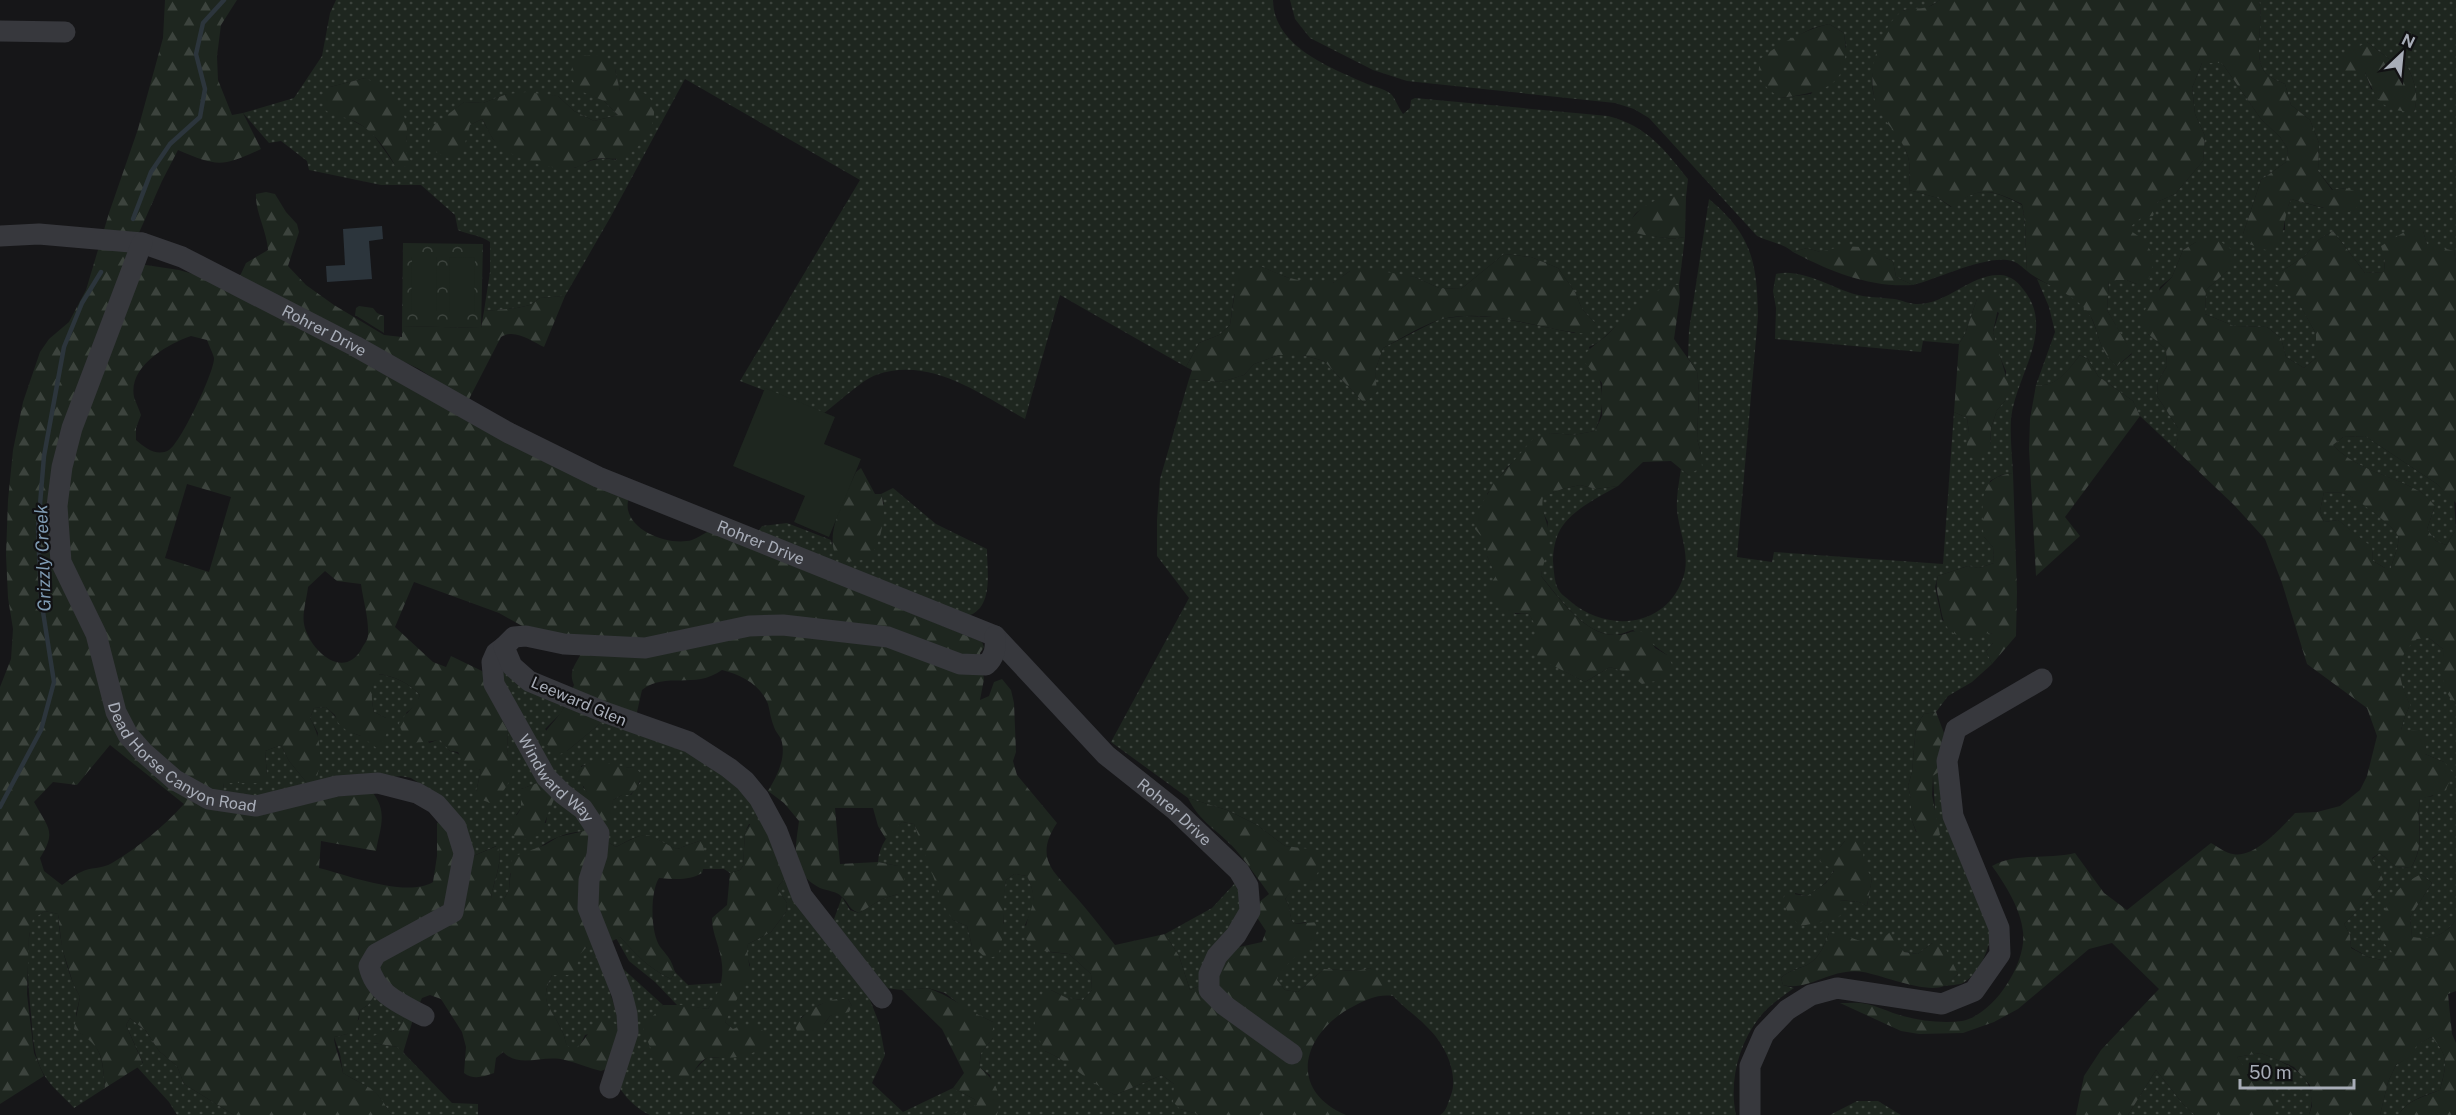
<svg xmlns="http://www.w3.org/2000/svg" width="2456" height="1115" viewBox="0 0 2456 1115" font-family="'Public Sans',sans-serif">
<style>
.grass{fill:url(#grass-dots);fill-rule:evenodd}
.forest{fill:url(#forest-firs);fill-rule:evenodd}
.park{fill:url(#park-crowns)}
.pitch{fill:#1e261f}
.water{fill:#2c353c}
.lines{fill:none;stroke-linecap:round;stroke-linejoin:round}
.stream{stroke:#2c353c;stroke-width:4.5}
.minor{stroke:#37383d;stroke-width:21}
.labels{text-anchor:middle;stroke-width:4.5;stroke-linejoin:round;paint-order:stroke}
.street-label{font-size:16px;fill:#a8adb8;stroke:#111113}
.water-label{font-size:18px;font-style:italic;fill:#7f9bb3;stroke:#111113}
</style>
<defs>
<pattern id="grass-dots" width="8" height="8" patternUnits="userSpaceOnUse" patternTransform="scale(1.5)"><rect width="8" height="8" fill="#1e261f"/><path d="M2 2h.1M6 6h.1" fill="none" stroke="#3c433d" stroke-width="1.8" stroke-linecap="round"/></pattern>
<pattern id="forest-firs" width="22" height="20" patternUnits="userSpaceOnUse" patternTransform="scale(1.5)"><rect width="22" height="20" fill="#1e261f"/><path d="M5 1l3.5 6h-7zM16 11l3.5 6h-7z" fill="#3c433d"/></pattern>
<pattern id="park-crowns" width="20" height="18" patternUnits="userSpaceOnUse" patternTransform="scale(1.5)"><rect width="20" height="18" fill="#1e261f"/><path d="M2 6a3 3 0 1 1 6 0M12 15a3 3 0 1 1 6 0" fill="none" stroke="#3c433d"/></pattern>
</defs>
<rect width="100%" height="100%" fill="#161618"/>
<path class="grass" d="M336 0H1273C1274 47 1330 67 1365 83 1372 86 1385 89 1391 94 1395 98 1399 109 1403 114L1410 108 1411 100 1415 98 1608 116C1647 126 1664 149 1688 179L1686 197C1677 195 1644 206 1636 213 1631 218 1631 224 1631 231 1645 235 1672 241 1685 237L1679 285H1670L1615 327 1599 342 1589 347C1600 378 1609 399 1595 431L1573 435 1550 433 1507 467 1487 494V556L1515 614H1529L1566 672 1585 682 1610 667 1629 673 1643 684 1667 655 1633 630C1628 631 1621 635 1615 635 1584 635 1559 597 1541 576L1548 522 1541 509 1542 497 1562 489 1580 485 1596 489 1618 486C1599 497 1571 510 1560 530 1555 539 1553 551 1553 561 1554 571 1554 584 1560 592 1562 595 1567 598 1570 601 1607 633 1666 628 1683 578 1691 556 1679 532 1677 510 1676 497 1679 482 1681 469L1688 475 1701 453 1697 439 1699 392 1697 371 1688 358 1689 330 1709 199C1752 235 1757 262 1758 316L1737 557 1772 562 1774 552 1943 564 1954 412 1967 418 1969 433 1990 446 1991 428 1997 410 2005 401 2006 371 1999 355 1993 332 1999 313 1977 299 1965 334 1959 344 1923 341 1921 352 1775 339 1776 308 1773 291 1776 274C1801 268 1830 287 1854 294 1868 298 1880 297 1894 299 1902 300 1909 304 1916 304 1947 305 1971 273 2001 275 2011 276 2018 282 2023 289 2057 330 2015 376 2011 419 2010 437 2012 455 2013 473L2001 475 1990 481 1984 537 1993 547 1994 563 1979 568 1968 566 1938 576 1935 587 1942 620 1974 636 1982 632 1993 634V643L1986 651 1992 664 1972 682 1948 696 1936 712 1924 714 1916 726 1912 772 1908 786 1911 798V818L1916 832 1935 810 1933 776 1940 771 1992 932C1988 950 1981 972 1963 983 1959 985 1950 985 1944 986L1958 974 1948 956 1932 943 1918 954 1904 952 1896 942 1868 944 1829 933C1825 944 1819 959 1807 965 1798 969 1789 970 1781 978L1783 985 1794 988C1782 997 1768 1006 1759 1018 1738 1045 1729 1083 1736 1115H1440C1447 1111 1448 1102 1451 1095 1459 1073 1444 1043 1428 1028 1418 1017 1404 1008 1394 997 1385 987 1381 977 1370 968L1356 971 1324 969 1298 992 1285 990 1277 980 1281 969 1291 960 1306 922 1294 924C1288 917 1292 907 1285 899L1297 883 1299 848 1285 846 1257 825 1227 810 1188 798 1111 742 1189 598 1157 556V520L1160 479 1189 379 1221 382 1244 375 1254 364 1279 355H1303L1324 361 1364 403 1376 392 1375 371 1383 348 1440 319 1464 316 1496 317 1574 333 1595 323 1582 309 1575 292 1558 268 1531 257 1504 254 1461 289 1439 288 1415 277 1350 271C1345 274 1340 279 1335 282 1316 291 1278 274 1260 266L1234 295 1230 325 1219 335 1199 343 1186 367 1060 295 1025 419C980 394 930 356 876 375 863 379 837 404 824 413L740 381 860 180 685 79 610 218 565 296 540 298 530 305 517 308 484 311 490 272V242C481 235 469 235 458 230L455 215 421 185H381L309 170 307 161 281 141 269 143 243 113 294 98 322 56 330 13ZM615 69 620 91H635L616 160C599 157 590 160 575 168L504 148 493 139 482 119 470 125 447 116 464 102 483 103 507 94 558 96 574 111 594 121 618 115 604 101 578 89ZM365 78 407 133 405 152 395 165 370 130 348 118 330 87ZM1845 841 1872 878 1867 906 1859 902 1839 900 1816 922 1801 926 1795 893 1807 896C1817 889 1828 884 1833 872 1840 858 1831 857 1845 841Z
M1290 0H1940L1927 8 1904 10C1895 27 1880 46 1875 64 1862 110 1898 121 1908 157 1911 167 1909 179 1909 190L1938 198 1951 207C1980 185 1992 190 2022 205 2027 227 2025 248 2027 271 2022 267 2017 262 2012 261 1987 254 1938 279 1913 285L1896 277 1893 261 1886 258 1820 252 1807 248 1793 252C1782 243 1769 242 1757 236L1649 118 1634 109 1615 103 1407 81 1373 70 1310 38 1295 19ZM1829 24 1844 33 1846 47 1811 94 1780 98 1799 35 1813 28Z
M2259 0H2456V263L2454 251 2427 245 2423 231 2385 258 2384 272 2365 273 2333 231 2318 240 2305 256 2282 271 2316 334V358L2304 368 2286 357 2281 338 2267 327 2234 326 2205 314 2206 290 2227 271 2196 242 2183 250 2172 277 2160 287 2148 334 2166 349 2167 366 2158 381 2157 396 2178 428V438L2175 449 2140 416 2133 401 2098 376 2088 359 2080 355C2069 369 2057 388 2036 385L2055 332 2049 307 2037 279C2054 287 2078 296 2088 312 2101 333 2096 348 2117 366L2132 354 2107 310 2109 280H2126L2137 284 2127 229 2157 202 2175 194 2203 161 2205 136 2195 114 2192 88 2202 63H2222L2261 119 2280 137 2288 149 2286 162 2261 180 2243 234 2285 230V214L2291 199 2323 208 2346 188 2333 190 2318 171 2319 143 2310 120 2291 105 2285 84C2278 81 2268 77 2264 71 2253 54 2264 22 2259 0ZM2367 42 2389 59 2407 66C2415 82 2419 95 2414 112L2371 89 2365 72Z
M2365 436 2437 484 2454 500 2456 530 2446 545 2436 541 2427 529 2435 506C2429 501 2424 493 2417 490 2389 475 2355 469 2333 445L2343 437Z
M893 488 936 524 987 549C987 572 994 607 968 616L757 533 762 526 787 523 831 540 832 545 884 504 881 494Z
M2324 492C2330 493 2337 492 2343 493 2354 495 2395 527 2398 536 2400 545 2393 559 2391 568H2385L2373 561 2372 548 2338 520 2324 522 2320 511Z
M2416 638H2429L2443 649C2444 665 2444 692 2456 704V920C2444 936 2432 940 2412 938L2410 917 2432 883 2421 874 2393 952 2386 961 2368 957 2351 947 2350 935 2344 924 2379 888 2383 879 2372 859 2380 853 2396 867 2411 868C2427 840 2416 827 2420 798L2433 796 2444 762 2425 754 2401 730 2405 716 2410 705C2397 678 2393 661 2416 638Z
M501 661 565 705 561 713 545 729 567 751 602 722 656 734 739 784 768 829 749 824 745 832 743 866 740 870 730 873 724 869H703L702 840 677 849C645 835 650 828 616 847L601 838 612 808 613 800 622 795H631L640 782 635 768C614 768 602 759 581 766L583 787 591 797 593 809 551 773 499 673Z
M378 674C394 676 409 683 420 695L416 705 406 713 429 743 440 739 450 751C463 753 468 766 481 770L476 792 511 766 507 754 508 728 540 782 521 789V808L516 815 546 823 548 810 556 795 590 824 584 831C550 834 533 851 510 874L509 890 504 899H491C492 884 506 858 496 846L471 857 419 783 411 778 401 776 244 799 222 796 224 783H236L267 775 265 751 281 745 289 761 307 783 318 733 310 718 314 708 326 707C342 721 337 728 361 736L386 718 374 712C371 699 370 686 378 674Z
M902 822 914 824 953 920 967 926 972 946 1004 923 1003 900 1006 880 1014 874 1027 876C1037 897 1035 905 1025 925L1049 952 1069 954 1091 974 1092 990 1083 1000 1067 998 1051 990 1045 1051C1070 1062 1091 1081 1115 1095L1162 1075 1174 1084 1180 1109 1201 1115H997L998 1109 990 1075 979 1067 981 1053 993 1038V1022L964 1008 945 993 928 988 902 990 885 988 836 927 834 919 842 897 850 910 859 913 882 899 898 894V866L878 862C879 845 889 833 902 822Z
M788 874 869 997 879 1023 885 1055 872 1083 903 1112 953 1088 974 1099 978 1105 950 1115H650C635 1108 625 1097 617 1084L620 966 663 1005 658 1013 665 1071 683 1078C693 1075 699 1064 708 1057L720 1058 733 1029 725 1022 750 965 746 953 748 944 771 932 786 912 787 903 777 888ZM837 999H848L852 1006 830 1016 824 1024 800 1018 819 1005Z
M1236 882 1243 904 1199 986 1190 990 1179 956 1165 934 1212 908Z
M45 911 58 914C60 943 66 971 80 997L76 1014 80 1033C103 1044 103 1066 105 1088L74 1108C64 1097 50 1086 43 1073 33 1054 33 1037 31 1015 28 983 25 951 32 919Z
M620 937C636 954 649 969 671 979L675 972 688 985 721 983 720 991 708 1009 677 1005 655 982 629 961 616 938Z
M587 947H595L621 1026 585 1035 580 1046 573 1052C563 1043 567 1041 562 1031 551 1006 538 1004 552 975H568L579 954Z
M374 996 406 1009C400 1039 389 1025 373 1043L398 1047 452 1103 478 1104V1115H391C376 1087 368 1088 343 1073L340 1054 334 1037 347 1034 359 1019 360 1010 368 1005Z
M130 1018 146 1031 159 1051 177 1066 184 1084 234 1115H177L169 1102 137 1067 143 1063 126 1025Z
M2431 1037C2450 1055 2446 1066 2440 1090 2426 1095 2405 1101 2399 1115H2380L2388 1082 2396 1065 2409 1057 2416 1045Z
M2261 1053C2290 1065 2321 1077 2309 1115H2275L2273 1092 2264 1078 2243 1068 2237 1057Z
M2156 1070 2183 1104 2195 1115H2128Z
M1857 1101H1878L1901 1115H1830Z"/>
<path class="forest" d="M165 0H237L221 25 217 56 218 80 232 115 243 113 261 149C222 167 218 167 178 150L162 181 126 262 179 270 200 276 629 496C628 500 627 506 628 510 633 533 671 546 692 540 697 538 703 534 709 531L982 642 984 647 980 653 984 679 980 700 989 696 994 682 1002 679 1011 690 1014 703 1016 752 1013 761 1017 775 1057 823C1033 859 1055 872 1076 897 1090 913 1102 929 1115 945L1165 934 1179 956 1190 990 1199 986 1235 948 1262 942 1266 931 1256 916 1258 903 1269 894C1258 879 1247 863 1235 849 1218 830 1200 823 1188 798L1227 810 1257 825 1285 846 1318 850 1323 863 1312 883 1297 884 1285 899C1292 907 1288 916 1294 924L1318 922C1319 949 1286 956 1277 980L1285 990 1298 992 1324 969 1356 971 1370 968 1380 975 1393 996C1378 994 1368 999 1354 1006 1304 1031 1285 1089 1346 1115H1201L1180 1109 1173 1102 1174 1084 1162 1075 1115 1095 1094 1083 1059 1058 1045 1051 1037 1035 1034 1019 1043 992 1051 990 1067 998 1083 1000 1092 990 1091 974 1069 954 1036 950 1025 938C1025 909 1042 908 1027 876L1014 874 1006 880C1002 906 1007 931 998 956L986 958 972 946 967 926 953 920 944 906 914 824 902 822 886 839 878 826 873 808H835L840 864 878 862 898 866 905 875 903 886 898 894 882 899 859 913C847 908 850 904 842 897 837 891 827 891 820 888 789 871 795 851 799 821L784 803 768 791C777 776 787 757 781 739 779 735 775 731 774 727 771 720 770 712 768 704 760 684 741 675 722 670 694 690 666 671 642 690L637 712 633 720 602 722 567 751 556 756C535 732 547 733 561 712 567 704 570 694 574 685 567 669 578 663 583 649L524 627 499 613 414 582 395 627 433 662 446 667 451 656 482 671 508 728 507 754 515 772 504 790 490 803 480 799 476 792 481 770C470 767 462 763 458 752L450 751 440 740C421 742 406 749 399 723 406 713 415 707 420 695 409 683 394 676 379 674 370 686 371 699 374 712L386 718 391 724 379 750 361 736 347 731 338 723 335 715 326 707 314 708 310 718C321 738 323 758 316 780L307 783 289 761 281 745 265 751 267 775 264 783H224L222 796 299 800 373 793C388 813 380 828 376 851L321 841 319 868C347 875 407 898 433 882L437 856V823L440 821 471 857 497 846C505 859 492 884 491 899H504L509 890 512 857 545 845 558 837 584 831C602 806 586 795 576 772 591 753 616 768 636 768L642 775 636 789 630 795H622L613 800 612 827 602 832 601 838 616 847C654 828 642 834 677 849L702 840C705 852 706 861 702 873 689 881 674 879 659 878 650 892 650 934 661 948 669 958 671 959 675 972L671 979C649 969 636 954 620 937L599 948 587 947 579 955 576 971 568 975H552C538 1003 551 1006 562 1031 567 1041 563 1043 573 1051 585 1043 588 1029 602 1019L621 1026 609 1068 601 1071C589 1068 577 1063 565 1060 543 1054 520 1069 503 1052L496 1058 494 1073C483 1077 473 1080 464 1073L466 1047 462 1032 441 999 430 995 422 998 414 1016 403 1053 398 1047 373 1043V1036C393 1030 401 1034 406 1009L374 996 368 1005 360 1010 356 1029 347 1034 334 1037C334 1046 341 1061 343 1073 369 1089 375 1085 391 1115H234L184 1084 177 1066 159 1051 146 1031 130 1018 126 1025 143 1064 105 1088C102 1054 103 1048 74 1029L80 997 73 983 62 948 58 914 45 911 33 919 29 936 27 994 34 1053 44 1076 0 1104V687L11 659 13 629 8 598 6 555 8 500 13 450 23 402 40 352 49 339 69 322 86 290 109 213 138 129 163 38ZM191 336 207 340C209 346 213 353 214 358 215 371 180 444 169 450 157 457 145 448 136 440V428L141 415C139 409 136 403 134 397 128 366 168 344 191 336ZM187 484 231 497 209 572 165 558ZM325 571 337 581 361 584C363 600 369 619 368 635 368 640 364 644 362 648 344 682 309 650 304 624 302 613 307 598 308 587ZM110 745 184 804C163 827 139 847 112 863 102 869 90 867 81 872 74 875 68 881 62 885L44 871 40 858C57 831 48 828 34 802L53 782 77 785Z
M1940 0H2259C2264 22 2253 54 2264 71 2268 77 2278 81 2285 84L2291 105 2310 120 2319 143 2318 171 2332 190 2346 188 2357 192 2360 202 2354 212H2339L2291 199C2284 215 2285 230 2279 246L2266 250 2249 244 2243 234 2261 180 2286 162 2288 149 2280 137 2261 119 2222 63H2202L2192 88 2195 114 2205 136 2203 161 2175 194 2157 202 2153 216 2142 217 2128 229 2144 240 2155 258 2149 278 2137 284 2126 280H2109L2107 310 2132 353 2117 366C2094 347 2101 327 2086 310 2070 291 2045 286 2027 271 2025 248 2027 227 2022 204 1992 190 1980 185 1952 207L1938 198 1909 190C1909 179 1911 167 1908 157 1904 141 1890 128 1881 114 1863 86 1875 33 1901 12 1908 7 1919 10 1928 7 1932 6 1936 2 1940 0Z
M1829 24 1844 33C1852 86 1826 92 1780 98L1768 89 1758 76 1760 59C1780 43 1804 30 1829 24Z
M2367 42 2389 59 2407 66C2415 82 2419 95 2414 112 2382 111 2376 101 2365 72L2345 71 2335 60Z
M600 55 615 69 620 91C629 91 640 89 647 95 665 112 645 144 629 154 615 163 608 156 594 159 587 161 580 167 573 168 549 170 509 159 493 139 489 133 486 125 482 119L470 125 464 147 450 159 430 149 429 129 464 102 483 103 507 94 526 92 558 96 574 111 594 121 618 115 604 101 578 90 569 73 581 56Z
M365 78C388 89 408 107 407 135 406 146 404 151 411 161L407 167 395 165C384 146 370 126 349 119 337 115 335 118 324 109L323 98 330 87Z
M266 192 275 194 286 212 297 224 299 232 288 266 306 285 334 305 384 335 402 337V326L481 328 484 311 517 308 530 305 540 298 565 296 544 347C531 341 515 328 501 337L468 401 419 369 295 309 240 276 246 263 268 250C267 231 255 212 256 194Z
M1679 195 1686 197 1685 237C1676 240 1640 236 1631 231V220C1644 203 1659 197 1679 195Z
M2416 225 2423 231 2427 244 2454 251 2456 263V503L2437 484 2365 436 2343 437 2333 445C2355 469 2390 475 2417 490 2424 493 2430 501 2435 506L2427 529 2436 541 2446 545 2456 530V704C2438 687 2444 671 2443 649L2429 638 2416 639C2393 661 2398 678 2410 705L2405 716 2401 730 2419 731 2427 740 2425 754 2444 762 2453 773 2445 792 2420 799C2415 828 2427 839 2411 868L2396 867 2380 853 2372 858 2383 879 2379 888 2344 924 2350 935 2351 948 2368 957 2386 961 2392 952 2379 938C2384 905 2391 890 2421 874L2432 883 2410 917 2412 937C2432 940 2444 936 2456 920V991L2448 994 2452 1034 2456 1043V1115H2399C2405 1101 2426 1096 2440 1090 2446 1067 2450 1055 2431 1037L2417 1045 2410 1057 2396 1065 2388 1082 2380 1115H2309L2312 1106 2310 1085 2294 1067 2261 1053 2237 1057C2248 1076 2263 1072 2272 1090 2276 1097 2275 1107 2275 1115H2195L2183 1104 2156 1070 2128 1115H2076L2084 1076 2101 1050 2159 989 2112 943 2089 949 2018 1009 1994 1022 1963 1033 1919 1034 1901 1031 1840 1003C1849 1003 1859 1002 1867 1004 1876 1006 1885 1010 1893 1013 1914 1020 1940 1024 1962 1021 1994 1015 2027 963 2023 932 2021 909 2005 884 1992 866 2017 852 2046 860 2075 853L2104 893 2127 910 2211 843C2218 847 2226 853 2233 854 2254 859 2282 827 2295 813L2317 812 2340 806 2360 790 2367 776 2377 736 2367 708 2307 664 2282 583 2265 539 2234 505 2175 449 2178 438V428L2157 396 2158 381 2167 366 2166 349 2148 334 2140 320 2150 300 2172 277 2183 250 2196 242 2213 236 2235 252 2227 271 2206 290 2205 314 2234 326 2267 327 2281 338 2286 357 2304 368 2316 358V334L2295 296 2275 284 2282 271 2305 256 2318 240 2333 231 2365 273 2384 272 2385 258 2381 246ZM2324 492C2330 493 2337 492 2343 493 2354 496 2395 527 2398 536 2400 545 2393 559 2391 568H2385L2373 561 2372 547 2338 520 2324 522 2320 511Z
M1843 246 1860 247 1893 261 1896 277 1913 285C1870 288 1829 271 1793 252L1807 248 1820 252Z
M1504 254 1531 257 1558 268 1575 292 1582 309 1595 323 1590 334C1540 331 1492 307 1442 319 1424 324 1400 339 1383 348L1375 371 1377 392 1364 403 1324 361 1303 355H1279L1254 364 1244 375 1221 382 1189 379 1192 370 1186 367 1199 343 1219 335 1230 325 1238 271 1260 266 1286 277 1310 283H1333L1350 271H1381L1415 277 1439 288 1461 289Z
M1670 285H1679L1680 297 1674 339 1697 371 1699 392 1697 439 1701 453 1702 467 1688 475 1671 461 1643 462 1618 486 1596 489 1580 485 1562 489 1543 497C1540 512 1549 522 1549 538 1549 550 1543 563 1541 576 1557 596 1586 637 1616 635 1632 635 1627 628 1647 633L1655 648 1667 655 1674 668 1664 679 1642 684 1628 673 1610 667 1585 682 1542 660 1529 648 1538 630 1529 614C1504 613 1499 611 1486 590L1496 576 1487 556 1485 541 1475 529 1477 512 1494 483 1533 439 1550 433 1573 435 1595 431 1602 416V383L1582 359C1590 346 1596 345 1606 336 1629 314 1638 298 1670 285Z
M1991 291 2000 299 1993 332 2010 390 2005 401 1997 410 1991 428 1990 446 1984 456H1971L1966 451 1969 433 1967 418 1954 412 1959 344 1965 334 1977 299Z
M2080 355 2088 359 2098 376 2133 401 2140 416 2065 517 2080 536 2036 576 2029 449 2030 419 2036 385C2056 388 2069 369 2080 355Z
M861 468 875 494H881C885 507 884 518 881 532 875 557 867 563 840 561 820 540 846 495 856 472Z
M2013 473 2017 592 2016 636 1992 664 1986 651 1993 643V634C1979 631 1975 639 1964 637 1945 633 1943 621 1940 605 1938 594 1935 588 1938 576L1968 566 1979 568 1994 563 1993 547 1984 537 1983 530C1983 502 1977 477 2013 473Z
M1936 712 1944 733 1940 771 1933 776 1932 795 1940 835 1930 841 1916 831 1911 818V798L1908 786 1912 772 1916 726 1924 714Z
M540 782 556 795C549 809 546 823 538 836L523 839 512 835 511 825 521 808V789Z
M753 820C773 822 781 858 788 874L777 888 787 903 786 912 771 932 748 944C746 955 750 963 750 974L725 1022 733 1029C747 1022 756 1026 768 1034V1043C756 1055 739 1058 721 1058 717 1058 711 1056 707 1058 698 1061 695 1073 688 1077 665 1088 647 1043 643 1027L663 1005H683L708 1009C723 987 726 972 718 946 715 936 712 928 712 918L727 905 730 873 740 870 743 866 745 832Z
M1864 838 1863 863 1872 878 1867 906 1859 902 1840 900 1844 912 1836 919 1801 926 1789 916 1783 899 1786 893 1807 896 1826 883 1834 871 1820 861 1823 853 1836 852 1845 841Z
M1890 932 1904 952 1918 954 1932 943 1945 947 1958 974C1954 977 1949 984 1944 986 1926 994 1882 975 1863 972 1831 967 1809 992 1783 985L1781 978C1788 971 1798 969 1807 965 1819 959 1825 944 1829 933 1855 933 1868 955 1890 932Z
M928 988C951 996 970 1012 993 1022V1038L981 1053 979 1067C995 1080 1003 1093 997 1115H950L977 1105 974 1099 953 1088 964 1073 942 1029 902 990Z
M837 999H848L852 1006 849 1012 830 1016 824 1024V1032L814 1035 797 1031 795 1026C804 1012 821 1002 837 999Z"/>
<path class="park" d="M403 243 483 244 481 328 402 326Z
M359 306 373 308 377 313 384 316V333L355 315 356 308Z"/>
<path class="pitch" d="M412 257H437L436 311H411Z
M450 257 475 258 474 312H449Z
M765 388 835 417 824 444 861 459 829 537 794 522 805 496 733 466Z"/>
<path class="water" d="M382 226 383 239 369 241 372 279 327 282 326 266 345 265 343 229Z"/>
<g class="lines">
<path class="stream" d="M133 219 151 172 170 144 200 117 205 89 196 54 203 23 224 0
M0 807 41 730 54 682 41 599 38 529 44 456 64 347 82 303 101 272"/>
<g class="minor">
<path d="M0 31 65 32"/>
<path id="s1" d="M0 236 39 234 142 243 182 257 355 346 509 433 598 477 995 636 1106 755 1174 809 1239 871 1248 886 1250 911 1236 935 1217 956 1209 974V990L1224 1005 1292 1054"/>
<path id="s2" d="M142 243 72 428 62 467 57 506 61 562 96 634 116 712 128 735 143 752 175 780 209 799 256 806 337 786 378 783 417 793 436 804 456 827 464 853 453 912 376 954 369 966C375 994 401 1004 424 1016"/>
<path id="s3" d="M504 647 496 653 492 662 494 684 546 777 563 794 583 809 599 833 597 855 589 880 588 908 622 994 627 1014 628 1032 610 1088"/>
<path d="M882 998 802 896 777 831 759 798 745 781 729 768 689 742 604 712 529 681 512 666 504 647 514 637 526 636 564 644 645 648 749 626 783 625 888 637 960 664 986 665C995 657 996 648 995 636"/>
<path d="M1750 1115V1066L1764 1034 1787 1010 1811 995 1837 988 1942 1004 1974 991 2000 954 1999 928 1953 816 1947 761 1956 729 2042 679"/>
</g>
</g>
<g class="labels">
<g class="street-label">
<text dy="6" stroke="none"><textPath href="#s1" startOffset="345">Rohrer Drive</textPath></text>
<text dy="6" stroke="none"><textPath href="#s1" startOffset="831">Rohrer Drive</textPath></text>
<text transform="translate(579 701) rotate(23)" y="6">Leeward Glen</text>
<text dy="6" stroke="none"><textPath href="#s2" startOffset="578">Dead Horse Canyon Road</textPath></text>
<text dy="6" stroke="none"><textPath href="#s3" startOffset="156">Windward Way</textPath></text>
<text dy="6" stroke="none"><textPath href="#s1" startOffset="1335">Rohrer Drive</textPath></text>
</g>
<g class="water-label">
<text transform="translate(43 558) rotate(-92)" y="6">Grizzly Creek</text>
</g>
</g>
<g transform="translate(2402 54) rotate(26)" stroke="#111113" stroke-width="4.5" paint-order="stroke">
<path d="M0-4.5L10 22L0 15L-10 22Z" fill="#a8adb8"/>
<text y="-9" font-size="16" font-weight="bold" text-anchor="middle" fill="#a8adb8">N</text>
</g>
<path d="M2240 1079v9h114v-9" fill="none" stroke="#a8adb8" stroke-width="3"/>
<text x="2249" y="1079" font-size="18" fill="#a8adb8" stroke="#111113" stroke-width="4.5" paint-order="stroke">50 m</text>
</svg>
